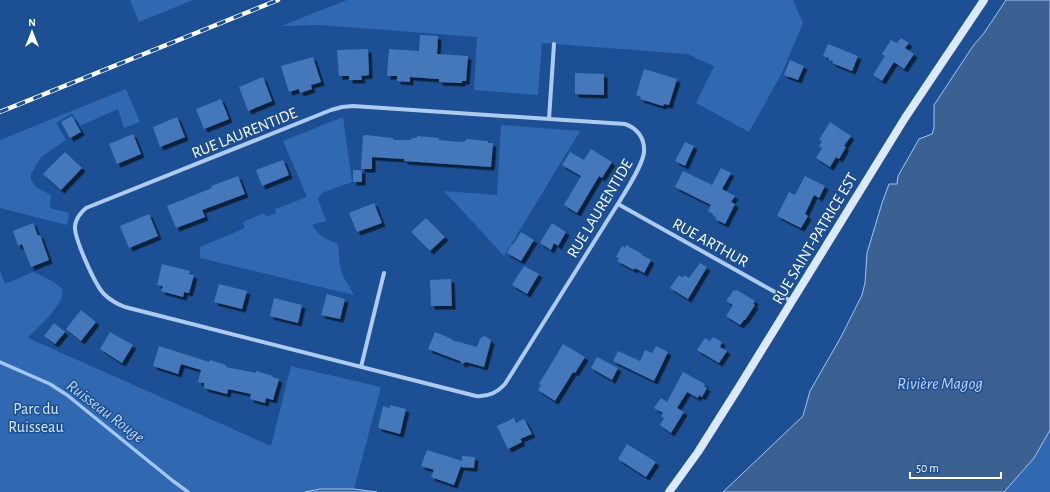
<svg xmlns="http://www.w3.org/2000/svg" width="1050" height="492" viewBox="0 0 1050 492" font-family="'Alegreya Sans',sans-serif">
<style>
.green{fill:#3069b2}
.water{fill:#3b6092;stroke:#a2c5f1}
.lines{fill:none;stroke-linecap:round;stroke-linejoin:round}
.stream{stroke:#a2c5f1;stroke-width:3.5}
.building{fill:#4578bb;filter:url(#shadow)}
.street{stroke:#aecbef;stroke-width:4}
.secondary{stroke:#dce9fb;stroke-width:8}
.rail-casing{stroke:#fff;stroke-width:4.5}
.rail{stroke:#1c4f94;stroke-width:3;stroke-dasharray:9;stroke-linecap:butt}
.labels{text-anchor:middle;stroke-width:3;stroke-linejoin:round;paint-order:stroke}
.street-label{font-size:16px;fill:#fff;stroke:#1c4f94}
.park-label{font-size:16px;fill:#d5e5fa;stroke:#1c4f94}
.water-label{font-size:17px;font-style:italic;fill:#bbd5f6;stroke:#1c4f94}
</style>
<defs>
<filter id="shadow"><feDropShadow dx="3.5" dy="3.5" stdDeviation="0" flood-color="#0009"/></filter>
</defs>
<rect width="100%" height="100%" fill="#1c4f94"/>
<path class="green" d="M130 0H193L139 22Z
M347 0H793L803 23 781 75 749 132 696 103 714 66 687 54 542 43 538 95 474 90 477 37 320 25 281 26Z
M126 89 140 122 124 128 118 109 80 126 72 113 56 123 66 140 40 158 31 174V180L36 187 51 195 50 208 69 213 67 225 0 208V140Z
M343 117 352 182 322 193 318 199 326 221 312 225C320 237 325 239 338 244L340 266 343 276 354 295 200 258V247L245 228 243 222 264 213 266 217 276 213 275 209 307 197 283 141Z
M501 125 580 131 504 256 444 191 497 195Z
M0 271 5 284 33 272C40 275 56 282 60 287 72 299 35 329 28 338L271 446 291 366 381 387 354 489H320L305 492H0Z
M1050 430V492H1004L1034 458Z"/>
<path class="water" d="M1006 0H1050V430L1034 458 1004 492H723L803 416 810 391 841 337 862 295 865 283 867 253 882 203 889 184H897L898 176 919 139 932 134 934 128V105L973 46 984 33Z
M320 489H354L377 492H305Z"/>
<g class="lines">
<path class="stream" d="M0 362 50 384 67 395 173 481 188 492"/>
</g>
<path class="building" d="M420 35 438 36 437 54 468 56 466 81H462V83L439 82V79L410 77V82L397 81V76H387L389 49 419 51Z
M901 38 909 43 905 48 914 54 904 69 894 62 882 81 873 75 885 56 882 54 891 40 897 43Z
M828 44 858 56 852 71 832 63 833 61 828 60 829 58 823 56Z
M368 49 369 75 361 76 362 80H349V76H339L337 50Z
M313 57 321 82 311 85 312 89 300 93 299 89 289 92 281 66Z
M790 60 804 66 798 80 784 75Z
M644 69 677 79 669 105 664 104 663 106 640 99 641 97 636 95Z
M575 73 604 74V95L575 94Z
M263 77 272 101 248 111 239 87Z
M221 99 229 119 204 129 196 109Z
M72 116 81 132 70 138 61 122Z
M177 117 185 137 160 147 153 127Z
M830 122 851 136 844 146 846 147 839 159 836 157 830 167 816 158 822 148 819 146 822 141 819 140Z
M133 134 141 154 117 164 109 144Z
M365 135 393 138V140H411L412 138H417V136L439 138V140L460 142 466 141V139L488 141V143H493L491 167 404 161V159L372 157V169H361L363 136Z
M685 142 694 146 685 166 675 161Z
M591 149 612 162 602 178 599 176 577 213 564 205 581 176 562 165 570 152 584 160Z
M65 152 82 168 61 190 43 174Z
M283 160 289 175 262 186 256 170Z
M721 168 731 173 722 189 735 196 731 202 735 204 725 224 715 219 716 217 712 215 713 214 708 211 711 205 675 187 683 171 712 185Z
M353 170H362V182H353Z
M238 176 245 194 202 210 205 217 176 228 167 206 212 188 211 186Z
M805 176 825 186 819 198 814 195 805 214 808 216 801 228 777 216 789 192 795 195Z
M374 203 382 223 357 232 349 213Z
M149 214 158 236 129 248 120 226Z
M426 218 445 237 430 251 411 232Z
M33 223 38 236 40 235 49 260 31 267 22 244 18 246 13 231Z
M552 223 566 232 558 246 554 243 551 250 540 243Z
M521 232 534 240 521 261 507 253 512 244 513 245Z
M626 245 642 254V255L651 260 644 273 635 268 634 270 617 261 619 258 616 257 622 246 625 248Z
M700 263 707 267 688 299 670 288 679 275 683 278 684 275 689 278Z
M162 264 190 271 189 274 194 275 189 293 184 292 183 297 161 291 163 286 157 285Z
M524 266 539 274 527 294 512 285Z
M451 279 452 306H431L430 280Z
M219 284 247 291 242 309 214 302Z
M734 290 736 291 737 290 755 301 753 304 755 305 745 320H744L740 325 726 316 733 305 726 301Z
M327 294 345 299 340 319 321 315Z
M274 298 302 305 298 323 270 316Z
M81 310 96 322 81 341 66 329Z
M54 323 65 332 55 344 44 336Z
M110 332 133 345 122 363 100 349Z
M435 332 452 339V340L477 347 480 339 484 336 488 338 491 341 484 367 466 362 462 364 460 361 428 349Z
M713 337 722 342 720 347 727 351 719 363 697 350 705 338 710 341Z
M563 344 585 357 575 373 573 372 555 401 538 390 541 385 539 384Z
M159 346 209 362 210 360 226 365V367L256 373V371L273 376 272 377 279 379 273 400 266 398 265 403 250 399 251 394 228 389 227 394 204 388V383L198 382 201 370 181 364 178 374 153 366Z
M656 346 668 352 654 381 613 361 618 351 640 361 645 350 652 353Z
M597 357 618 368 612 380 591 368Z
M683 372 705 384 704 386 707 388 702 397 699 395 698 398 687 392 677 408 684 412 671 433 660 425 664 418 661 416 663 413 654 408 661 398 667 402Z
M390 405 406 409 400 434 378 428 383 406 390 408Z
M514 418 516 423 524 419 532 434 520 439 522 442 508 449 497 426Z
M627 444 656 462 646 477 618 459Z
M427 450 462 461V456L475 457 474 468 461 467 462 463 454 485 431 477 434 470 421 466Z"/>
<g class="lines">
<path class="street" d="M353 106 625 124C637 128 645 138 644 152 643 168 613 211 604 226 571 279 538 332 505 384 497 393 488 397 476 396L125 307C117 304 110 300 104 294 95 285 74 238 75 226 76 218 80 213 86 208L331 110 342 107Z
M549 119 554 44
M618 204 791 301
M361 367 384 273"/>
<path class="secondary" d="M669 492 698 452 739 387 905 118 984 0"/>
<defs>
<path id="rail" d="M0 112 278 0"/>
</defs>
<use href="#rail" class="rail-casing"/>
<use href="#rail" class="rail"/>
</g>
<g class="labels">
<g class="street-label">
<text transform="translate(244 132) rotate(-22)" y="6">RUE LAURENTIDE</text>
<text transform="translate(599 208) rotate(-59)" y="6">RUE LAURENTIDE</text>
<text transform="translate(814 238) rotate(-59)" y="6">RUE SAINT-PATRICE EST</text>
<text transform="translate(711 242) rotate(29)" y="6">RUE ARTHUR</text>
</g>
<g class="park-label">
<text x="36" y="414">Parc du<tspan x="36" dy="18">Ruisseau</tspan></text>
</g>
<g class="water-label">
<text x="940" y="389">Rivière Magog</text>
<text transform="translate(106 411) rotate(37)" y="6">Ruisseau Rouge</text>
</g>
</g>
<g transform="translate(32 32)" stroke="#1c4f94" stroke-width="3" paint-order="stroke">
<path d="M0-3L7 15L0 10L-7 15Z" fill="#ffffff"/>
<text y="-6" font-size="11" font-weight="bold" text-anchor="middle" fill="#ffffff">N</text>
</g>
<path d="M910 472v6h91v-6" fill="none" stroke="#ffffff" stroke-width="2"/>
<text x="916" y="472" font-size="12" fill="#ffffff" stroke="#1c4f94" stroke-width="3" paint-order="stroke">50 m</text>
</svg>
